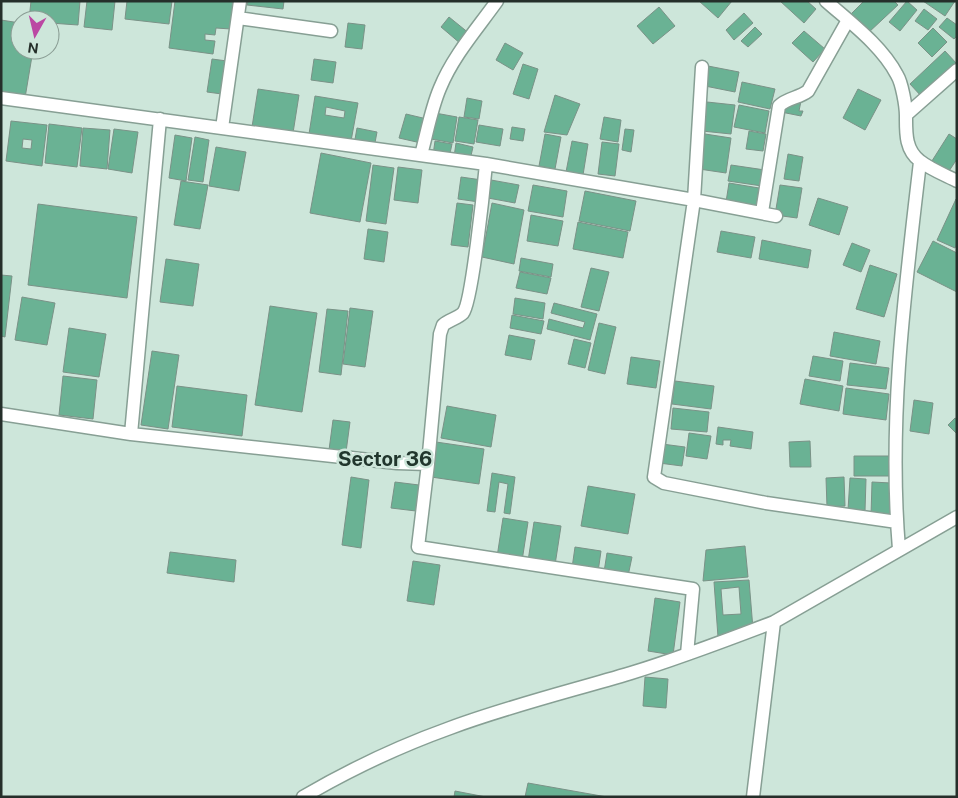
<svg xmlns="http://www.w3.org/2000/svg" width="958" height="798" viewBox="0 0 958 798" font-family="'Public Sans',sans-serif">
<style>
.building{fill:#6ab294;stroke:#7a9287;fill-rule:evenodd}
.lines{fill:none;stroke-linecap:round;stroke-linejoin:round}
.minor-casing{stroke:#879f94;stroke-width:15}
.minor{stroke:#fff;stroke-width:12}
.labels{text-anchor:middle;stroke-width:5;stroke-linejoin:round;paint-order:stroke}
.district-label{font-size:20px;font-weight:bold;fill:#21362d;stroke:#cde6da}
</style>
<rect width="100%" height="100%" fill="#cde6da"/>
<path class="building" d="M31 1H80L78 25 50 23V20H29Z
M87 1H115L112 30 84 27Z
M127 1H172L169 24 125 19Z
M175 1H235L231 29 216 28 215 35 205 34V40L215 41 213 54 169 48Z
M248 1H284L283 9 247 5Z
M699 1H732L718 18Z
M780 1H807L816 9 804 23Z
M864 1H894L898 5 868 33 850 15Z
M907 1 917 10 900 31 889 22Z
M923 1H955L945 16Z
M659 7 675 26 653 44 637 26Z
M924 9 937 19 928 30 915 21Z
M744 13 753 23 734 40 726 30Z
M449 17 470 34 461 44 441 27Z
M947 18 957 25V36L954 39 939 27Z
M1 20 20 23V50H33L25 98 1 94Z
M348 23 365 25 362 49 345 47Z
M755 27 762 34 748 47 741 41Z
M933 28 947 42 932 57 918 43Z
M804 31 825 49 813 62 792 43Z
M505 43 523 53 513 70 496 60Z
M945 51 957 64 922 97 910 84Z
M212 59 227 61 222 94 207 92Z
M314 59 336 62 333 83 311 80Z
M523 64 538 69 529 99 513 94Z
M708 66 739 72 735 92 705 86Z
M742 82 775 89 770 109 738 102Z
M258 89 299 95 293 133 252 127Z
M858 89 881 100 865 130 843 118Z
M555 95 580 104 567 135 544 132Z
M315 96 358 103 351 141 309 134ZM326 107 345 111 344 118 325 115Z
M467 98 482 101 479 119 464 117Z
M801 101 799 111H803L801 116 781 112 783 104Z
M707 102 735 105 731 134 702 131Z
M739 105 769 111 765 133 734 127Z
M435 113 457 117 453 143 431 139Z
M406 114 427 119 421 143 399 138Z
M459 117 478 120 474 144 455 141Z
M604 117 621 120 618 142 600 139Z
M11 121 47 125 42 166 6 161ZM23 139 32 140 31 149 22 148Z
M49 124 82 128 77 167 45 163Z
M479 125 503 129 500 146 476 142Z
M512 127 525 129 523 141 510 139Z
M83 128 110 130 107 169 80 166Z
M357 128 377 132 374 148 354 145Z
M114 129 138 132 132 173 108 169Z
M625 129 634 130 631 152 622 150Z
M749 131 766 134 763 151 746 149Z
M545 134 561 137 555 169 539 166Z
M705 134 731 138 726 173 699 169Z
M949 134 957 139V159L947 174 930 164Z
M175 135 192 138 186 181 169 178Z
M195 137 209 140 203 182 188 180Z
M435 141 452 144 449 158 433 155Z
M572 141 588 144 583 175 566 172Z
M602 142 619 144 615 176 598 174Z
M456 143 473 147 470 160 454 157Z
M216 147 246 152 239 191 209 186Z
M321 153 371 163 360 222 310 213Z
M788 154 803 157 799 181 784 179Z
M373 165 394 168 386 224 366 221Z
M731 165 765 170 762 186 728 181Z
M398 167 422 170 418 203 394 200Z
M461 177 482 180 479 202 458 199Z
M491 180 519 185 515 203 488 198Z
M181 181 208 185 200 229 174 225Z
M729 183 759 188 756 207 726 202Z
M533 185 567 191 563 217 528 211Z
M780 185 802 188 797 218 775 215Z
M585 191 636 201 630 231 579 221Z
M818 198 848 207 839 235 809 225Z
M956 199 957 243 955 248 937 240Z
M457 203 473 205 468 247 451 245Z
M492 203 524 210 514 264 482 257Z
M38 204 137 217 127 298 28 285Z
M531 215 563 221 558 246 527 241Z
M578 222 628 232 623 258 573 249Z
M368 229 388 232 384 262 364 259Z
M721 231 755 237 751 258 717 252Z
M762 240 811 250 808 268 759 259Z
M933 241 957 253V292L917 272Z
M852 243 870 250 861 272 843 265Z
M521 258 553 264 551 277 519 271Z
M166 259 199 264 193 306 160 302Z
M870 265 897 274 884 317 856 309Z
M591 268 609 272 599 311 581 307Z
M520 272 551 278 547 294 516 288Z
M1 275 12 276 5 337 1 336Z
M22 297 55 303 47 345 15 340Z
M515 298 545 303 543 319 513 314Z
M554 303 597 314 590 340 547 329 549 319 583 328 585 322 551 313Z
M270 306 317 313 302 412 255 405Z
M350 308 373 311 365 367 343 364Z
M327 309 348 311 341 375 319 372Z
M512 315 544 321 541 334 510 328Z
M599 323 616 327 605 374 588 370Z
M69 328 106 334 99 377 63 372Z
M834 332 880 341 876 364 830 356Z
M509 335 535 340 531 360 505 355Z
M574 339 591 343 585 368 568 364Z
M152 351 179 355 168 429 141 425Z
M813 356 843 361 840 381 809 376Z
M631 357 660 361 656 388 627 384Z
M850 363 889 368 886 389 847 385Z
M63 376 97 380 93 419 59 415Z
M805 379 843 386 839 411 800 404Z
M675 381 714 386 711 409 672 404Z
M177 386 247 395 242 436 172 427Z
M846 388 889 394 886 420 843 414Z
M914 400 933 403 929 434 910 431Z
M447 406 496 415 491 447 441 438Z
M673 408 709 412 707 432 671 429Z
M955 418 957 419V434L948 425Z
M333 420 350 422 346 452 329 450Z
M718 427 753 432 751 449 730 446 731 440H723V445L716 444Z
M689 433 711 436 707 459 686 456Z
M810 441 811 467H790L789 442Z
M436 442 484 449 479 484 431 477Z
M662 444 685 447 682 466 659 463Z
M854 456H891L890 476H854Z
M492 473 515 477 510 514 504 513 508 484 499 482 495 512 487 511Z
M351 477 369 480 361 548 342 545Z
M844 477 845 506 827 507 826 478Z
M850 478 866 479 865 511 848 510Z
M395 482 419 485 416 511 391 508Z
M872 482 891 483 890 517 871 516Z
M588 486 635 494 628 534 581 526Z
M503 518 528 522 522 561 497 557Z
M534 522 561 526 555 565 528 561Z
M745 546 748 577 703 581 706 550Z
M575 547 601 551 598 572 572 568Z
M170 552 236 560 234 582 167 573Z
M607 553 632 557 628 576 604 572Z
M413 561 440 565 434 605 407 601Z
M749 580 753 629 718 637 714 582ZM739 587 741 614 723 615 721 589Z
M655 598 680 602 673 655 648 651Z
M645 677 668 679 666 708 643 706Z
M528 783 607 797H525Z
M455 791 486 797H454Z"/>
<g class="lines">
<defs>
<path id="minor" d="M826 1C851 23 882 46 897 75 902 83 906 106 906 116 906 132 905 150 920 161 930 169 945 175 957 181
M238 18 331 31
M702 67 694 200 654 477 664 483 766 503 897 522
M1 98 486 164 694 200 776 216
M906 115 957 70
M222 128 240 1
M421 155C427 133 431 109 440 88 453 56 477 29 497 1
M486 164C484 185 472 303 463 313 458 318 449 320 443 325L440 334 428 464 418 547 693 589 687 654
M762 212 779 106C787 98 799 98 808 91L848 20
M1 414 131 434 397 463 428 464
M131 434 160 119
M899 549C888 419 905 290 920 162
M303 797C349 770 400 746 450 728 509 706 571 691 631 673 680 658 727 640 774 622L957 517
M753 797 774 622"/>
</defs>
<use href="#minor" class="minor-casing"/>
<use href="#minor" class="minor"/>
</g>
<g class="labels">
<g class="district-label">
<text x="385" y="466">Sector 36</text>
</g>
</g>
<rect width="958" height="798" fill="none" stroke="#252f2a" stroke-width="5"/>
<g transform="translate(35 35) rotate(188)"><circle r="24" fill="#cde6da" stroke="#8a9d94"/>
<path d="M0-4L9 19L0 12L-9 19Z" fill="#bb48a3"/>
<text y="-8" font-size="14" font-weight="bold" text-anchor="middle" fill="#252f2a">N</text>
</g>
</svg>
